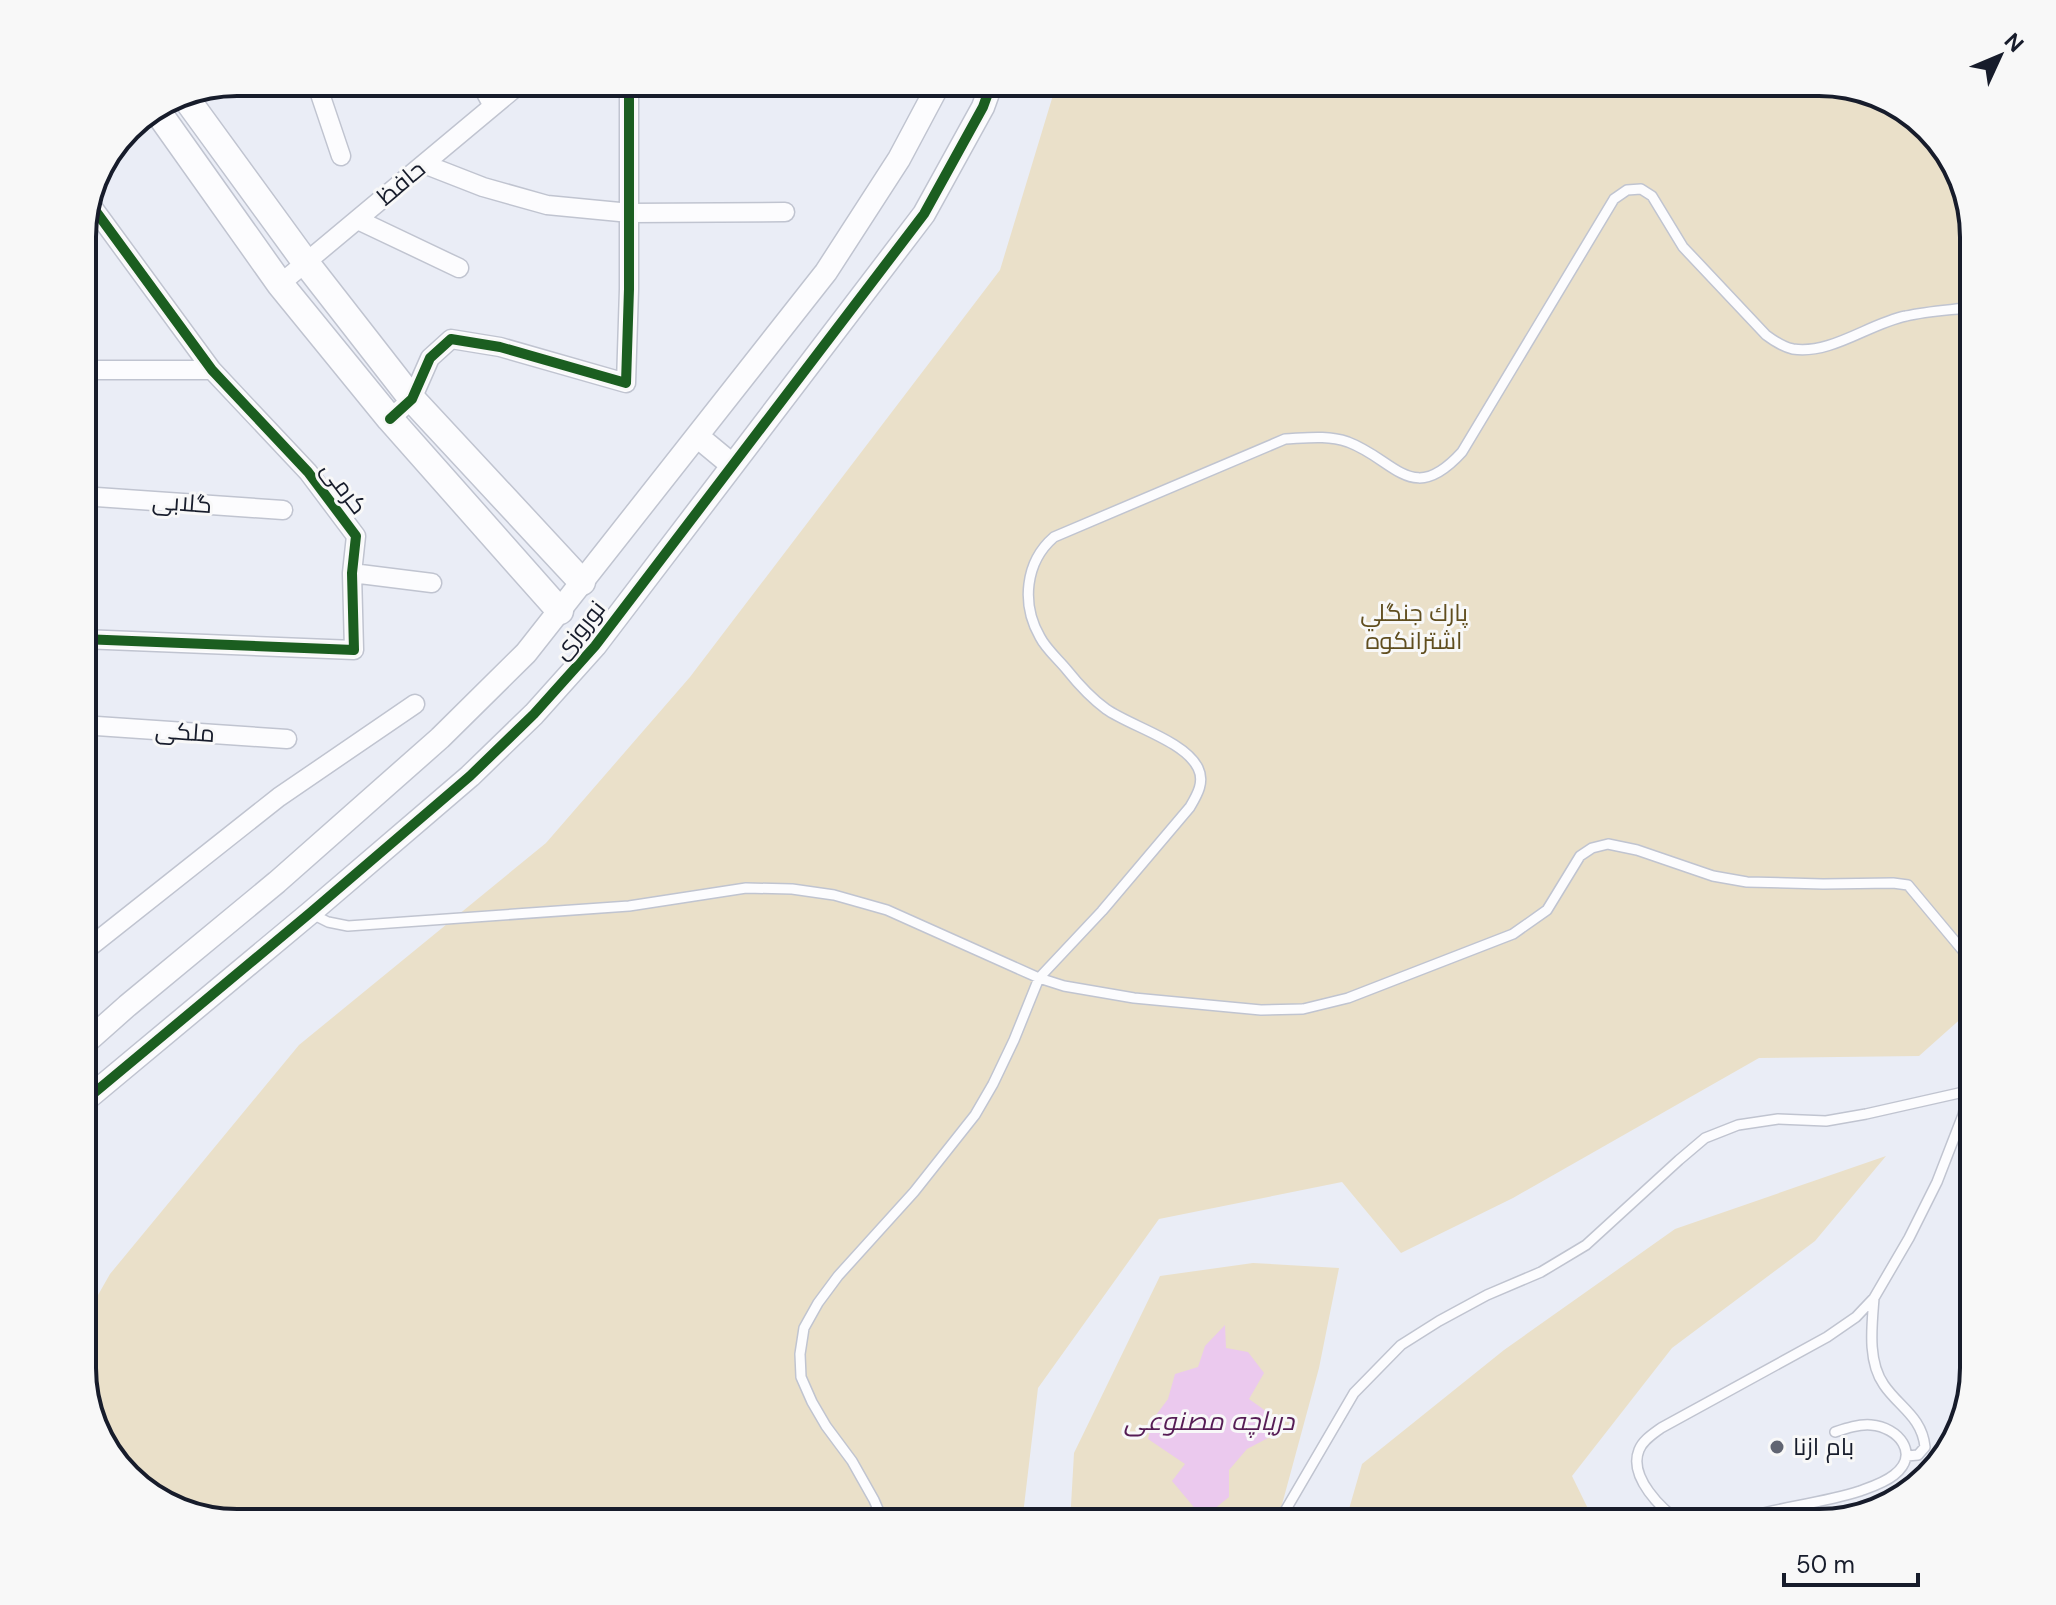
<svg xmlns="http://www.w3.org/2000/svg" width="2056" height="1605" viewBox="0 0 2056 1605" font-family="'DM Sans',Cairo,sans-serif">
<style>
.green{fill:#eae0c9}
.water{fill:#ebc9ee}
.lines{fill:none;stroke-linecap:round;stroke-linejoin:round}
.service-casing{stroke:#c0c4d0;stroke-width:12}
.minor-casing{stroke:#c0c4d0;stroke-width:21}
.tertiary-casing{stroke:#c0c4d0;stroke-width:25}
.secondary-casing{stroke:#c0c4d0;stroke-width:29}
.service{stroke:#fcfcfe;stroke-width:9}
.minor{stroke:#fcfcfe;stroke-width:18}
.tertiary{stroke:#fcfcfe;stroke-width:22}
.secondary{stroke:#fcfcfe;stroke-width:26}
.cycleway-casing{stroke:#f8f8f8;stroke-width:15}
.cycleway{stroke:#1b5e20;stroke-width:10}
.poi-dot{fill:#616572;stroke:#f8f8f8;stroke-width:3}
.labels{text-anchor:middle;stroke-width:6;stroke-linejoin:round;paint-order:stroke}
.street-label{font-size:24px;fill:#171c2b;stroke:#f8f8f8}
.park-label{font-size:24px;fill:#604e1f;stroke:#f8f8f8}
.poi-label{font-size:24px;fill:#171c2b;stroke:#f8f8f8;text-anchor:start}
.water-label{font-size:26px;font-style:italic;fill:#561c55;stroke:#f8f8f8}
.rim{fill:none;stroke:#171c2b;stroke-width:4}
</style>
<rect width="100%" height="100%" fill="#eaedf6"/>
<path class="green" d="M1057 82H1819L1914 114 1958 168 1974 237V1007L1919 1056 1759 1058 1513 1198 1401 1253 1342 1182 1159 1219 1038 1388 1022 1523H237L142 1491 98 1437 82 1377V1323L110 1274 299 1045 546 843 690 677 1000 270Z
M1886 1156 1815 1241 1672 1348 1572 1476 1595 1523H1345L1362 1464 1504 1350 1675 1229Z
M1253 1263 1339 1268 1319 1368 1277 1523H1070L1074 1453 1160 1276Z"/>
<path class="water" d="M1225 1325 1226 1348 1248 1352 1264 1373 1249 1399 1270 1414V1437L1247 1449 1229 1470V1497L1203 1518 1172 1481 1185 1464 1148 1439 1153 1419 1168 1399 1175 1374 1198 1367 1205 1346Z"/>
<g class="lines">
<defs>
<path id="service" d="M310 913 328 922 348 926 629 906 746 888 792 889 834 895 887 910 1039 978 1064 986 1134 998 1261 1010 1303 1009 1348 998 1513 934 1547 910 1580 856 1592 848 1608 844 1637 850 1713 876 1747 882 1823 884 1893 883 1908 885 1974 964
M1874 1298C1872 1325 1867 1361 1884 1385 1899 1407 1922 1417 1925 1447L1918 1455 1907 1456
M884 1523 874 1500 852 1461 826 1426 812 1402 801 1377 800 1354 804 1328 818 1303 838 1276 914 1192 975 1115 993 1084 1014 1040 1039 978 1102 911 1190 807C1197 795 1205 782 1198 768 1185 741 1130 726 1106 709 1091 698 1079 685 1067 670 1059 660 1046 649 1040 637 1021 604 1025 562 1054 537L1285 439C1307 438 1327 435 1348 442 1396 460 1412 507 1462 452L1614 199 1627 190 1641 189 1652 196 1683 247 1766 335C1774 341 1783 347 1793 349 1831 355 1870 323 1906 316 1928 311 1952 310 1974 307
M1278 1523 1354 1393 1401 1345 1439 1321 1487 1295 1541 1272 1586 1245 1679 1160 1705 1138 1738 1125 1778 1119 1826 1121 1866 1114 1968 1091
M1682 1523C1662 1510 1628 1477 1639 1450 1643 1440 1653 1434 1661 1428L1827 1337 1856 1317 1874 1298 1909 1238 1937 1182 1963 1115 1974 1064
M1727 1523C1770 1508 1816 1505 1860 1491 1871 1487 1884 1483 1894 1475 1921 1454 1898 1427 1871 1425 1859 1424 1847 1428 1835 1432"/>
<path id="minor" d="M316 82 341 156
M480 82 493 106
M424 164 483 187 547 205 630 213 785 212
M358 220 459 268
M280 284 522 82
M82 370H212
M390 419 412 399 430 358 451 339 500 347 626 383 629 289V82
M82 496 283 510
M352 573 432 583
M82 639 354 650 352 573 356 536 308 472 212 370 89 202
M82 725 287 739
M82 953 279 797 415 704"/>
<path id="tertiary" d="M697 436 732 465
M82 1046 127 1006 277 882 440 738 526 653 826 272 899 159 940 82
M82 1103 310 913 470 776 534 714 595 646 924 214 983 107 992 82"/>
<path id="secondary" d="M188 101 306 263 412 399 582 582
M158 112 280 284 390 419 560 611"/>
</defs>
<use href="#service" class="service-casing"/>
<use href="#minor" class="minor-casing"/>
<use href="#tertiary" class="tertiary-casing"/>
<use href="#secondary" class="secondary-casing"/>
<use href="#service" class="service"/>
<use href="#minor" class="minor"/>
<use href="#tertiary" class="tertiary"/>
<use href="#secondary" class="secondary"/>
<defs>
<path id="cycleway" d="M390 419 412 399 430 358 451 339 500 347 626 383 629 289V82
M82 639 354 650 352 573 356 536 308 472 212 370 89 202
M82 1103 310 913 470 776 534 714 595 646 924 214 983 107 992 82"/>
</defs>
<use href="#cycleway" class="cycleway-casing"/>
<use href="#cycleway" class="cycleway"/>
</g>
<circle class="poi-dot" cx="1777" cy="1447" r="8"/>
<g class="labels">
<g class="street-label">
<text transform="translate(401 183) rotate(-40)" y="8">حافظ</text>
<text transform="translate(344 488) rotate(53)" y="8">کرمی</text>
<text transform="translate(182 503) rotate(4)" y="8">گلابی</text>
<text transform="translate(579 630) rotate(-51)" y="8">نوروزی</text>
<text transform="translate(185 732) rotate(4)" y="8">ملکی</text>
</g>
<g class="park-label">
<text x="1414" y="621">پارك جنگلي<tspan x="1414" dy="28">اشترانكوه</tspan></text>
</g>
<g class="poi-label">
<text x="1793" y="1455">بام ازنا</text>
</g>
<g class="water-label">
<text x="1209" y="1430">دریاچه مصنوعی</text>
</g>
</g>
<path d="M0 0H2056V1605H0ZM237 96H1819A141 141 0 0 1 1960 237V1368A141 141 0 0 1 1819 1509H237A141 141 0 0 1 96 1368V237A141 141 0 0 1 237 96Z" fill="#f8f8f8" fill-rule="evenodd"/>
<path class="rim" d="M237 96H1819A141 141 0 0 1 1960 237V1368A141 141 0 0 1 1819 1509H237A141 141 0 0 1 96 1368V237A141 141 0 0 1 237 96Z"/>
<g transform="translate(2000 56) rotate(46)" stroke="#f8f8f8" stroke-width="6" paint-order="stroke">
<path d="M0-6L14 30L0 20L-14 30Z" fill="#171c2b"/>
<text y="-12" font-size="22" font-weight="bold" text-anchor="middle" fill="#171c2b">N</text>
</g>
<path d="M1784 1573v12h134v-12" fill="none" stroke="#171c2b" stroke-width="4"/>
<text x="1796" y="1573" font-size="24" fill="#171c2b" stroke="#f8f8f8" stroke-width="6" paint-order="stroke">50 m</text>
</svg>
